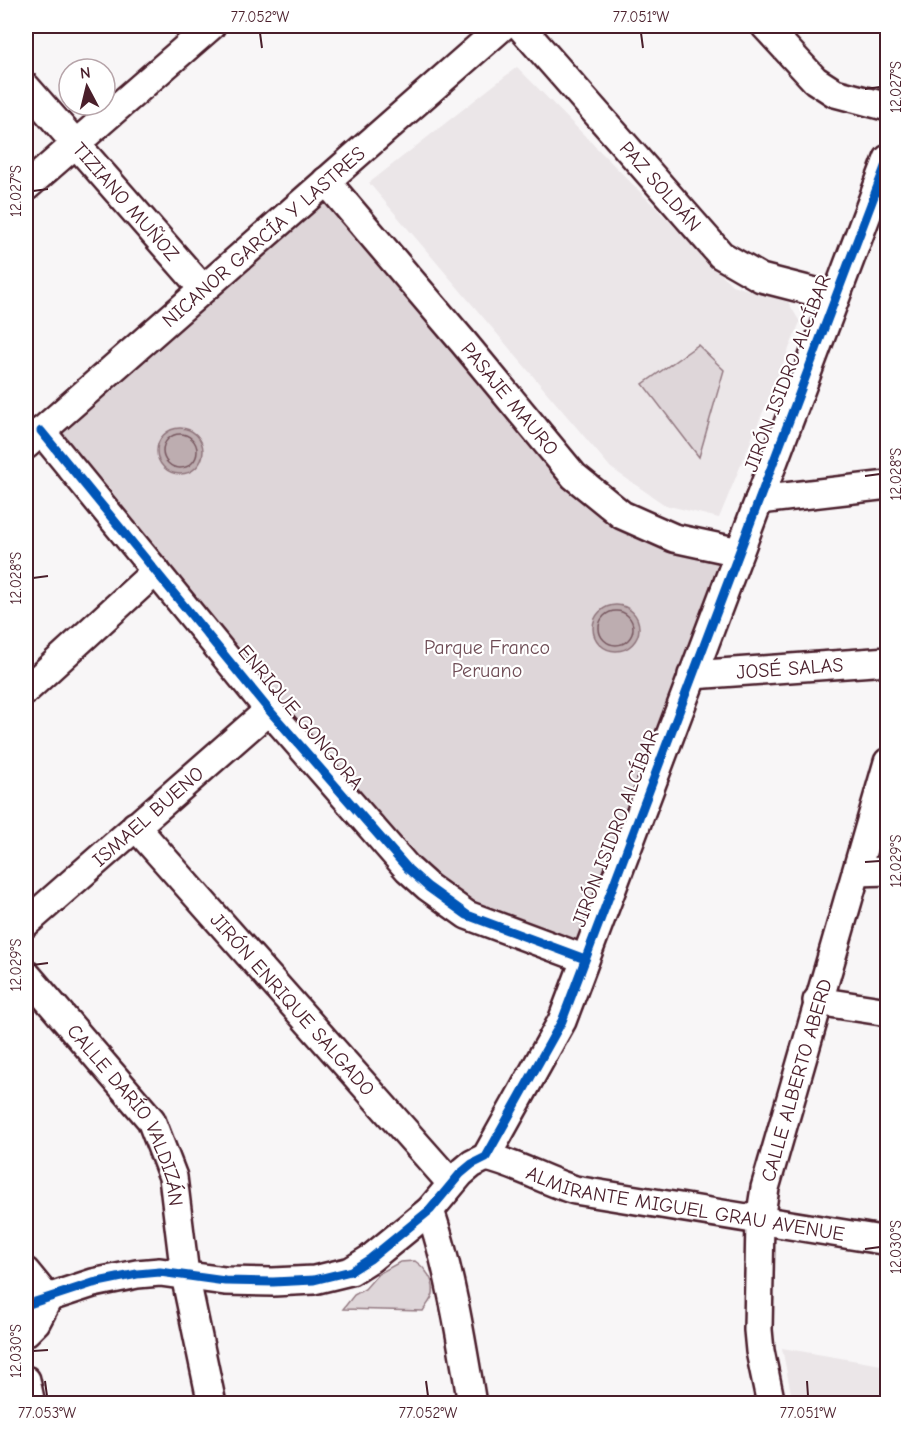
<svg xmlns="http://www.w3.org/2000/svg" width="913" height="1429" viewBox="0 0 913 1429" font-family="'Comic Neue',sans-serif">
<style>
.built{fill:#ebe6e8}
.green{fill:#ded6d9;stroke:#947a82;stroke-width:1.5}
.water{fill:#bdadb0;stroke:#8f747b;stroke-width:1.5}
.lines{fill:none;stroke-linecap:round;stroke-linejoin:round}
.shore{stroke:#785860;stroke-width:1.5}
.minor-casing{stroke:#4a1f2b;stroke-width:32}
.minor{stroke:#fff;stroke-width:27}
.cycleway-casing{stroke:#fff;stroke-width:13}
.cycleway{stroke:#0057b8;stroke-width:9}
.ticks{fill:none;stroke:#4a1f2b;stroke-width:2}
.labels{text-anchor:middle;stroke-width:4.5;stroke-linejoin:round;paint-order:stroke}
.street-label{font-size:20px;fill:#4a1f2b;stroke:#fff}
.park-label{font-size:20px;fill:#6f4d56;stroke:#fff}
.neatline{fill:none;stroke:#4a1f2b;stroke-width:2}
.ticks-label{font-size:15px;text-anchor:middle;fill:#4a1f2b}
</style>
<rect width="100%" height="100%" fill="#f8f6f7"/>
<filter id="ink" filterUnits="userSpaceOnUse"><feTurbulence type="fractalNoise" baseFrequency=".0167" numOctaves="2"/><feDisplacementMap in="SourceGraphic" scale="12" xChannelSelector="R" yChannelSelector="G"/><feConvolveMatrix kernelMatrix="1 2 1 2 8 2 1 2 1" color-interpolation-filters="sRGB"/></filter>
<g filter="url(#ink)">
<path class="built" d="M517 67 732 285 788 302 800 322 719 518 665 505 611 468 369 183Z
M782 1348 887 1366V1403H793Z"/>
<path class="green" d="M326 181 622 515 739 552 585 959 428 887 41 431Z
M698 345 724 370 699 457 643 384Z
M415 1261C425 1268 435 1280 433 1294 432 1299 426 1306 423 1311L343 1309 354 1295 365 1289 378 1274 400 1262Z"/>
<path class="water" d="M157 451a23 23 0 1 1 46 0a23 23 0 1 1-46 0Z
M593 628a23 23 0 1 1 46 0a23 23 0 1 1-46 0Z"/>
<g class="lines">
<path class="shore" d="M163 451a17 17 0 1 1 34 0a17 17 0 1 1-34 0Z
M599 628a17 17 0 1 1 34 0a17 17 0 1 1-34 0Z"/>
<defs>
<g id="minor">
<path id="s1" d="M520 26 721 255 761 278 835 297"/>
<path d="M765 26 815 80 835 93 888 107"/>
<path id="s2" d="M26 87 203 289"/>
<path id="s3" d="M326 181 464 343 574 476 622 515 674 538 739 552"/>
<path d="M26 187 211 26"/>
<path d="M41 431 269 710 408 869 428 887 467 915 585 959"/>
<path id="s4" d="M26 445 503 26"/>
<path d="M759 500 888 485"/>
<path id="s5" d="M692 675 888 661"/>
<path d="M26 690 156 571"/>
<path id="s6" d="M135 826 451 1183"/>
<path d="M857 872 888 871"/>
<path id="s7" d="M26 923 269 710"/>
<path id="s8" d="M26 974 151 1120 173 1177 185 1275 212 1404"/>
<path d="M817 1001 888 1012"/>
<path id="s9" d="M486 1157C517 1164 545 1181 575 1190L888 1241"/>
<path d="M430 1210C451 1274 461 1338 472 1404"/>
<path d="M26 1272 48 1299"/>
<path d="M26 1305 93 1283 137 1274 160 1272 225 1281 273 1282 314 1280 351 1271 370 1259 430 1210 460 1174 472 1164 486 1157 562 1021 888 159"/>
<path d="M26 1332 36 1322 48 1299"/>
<path d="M26 1380 31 1404"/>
<path id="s10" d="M771 1404 760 1351 758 1330 760 1220 765 1188 888 762"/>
</g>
</defs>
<use href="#minor" class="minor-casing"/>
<use href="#minor" class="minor"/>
<defs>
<path id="cycleway" d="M41 431 269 710 408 869 428 887 467 915 585 959
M26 1305 93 1283 137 1274 160 1272 225 1281 273 1282 314 1280 351 1271 370 1259 430 1210 460 1174 472 1164 486 1157 562 1021 888 159"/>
</defs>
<use href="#cycleway" class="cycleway-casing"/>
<use href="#cycleway" class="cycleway"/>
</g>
</g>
<path class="ticks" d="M260 33 262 48M641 33 643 48M865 89 880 87M33 191 48 189M865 476 880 474M33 578 48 576M865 862 880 861M33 965 48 963M865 1249 880 1247M33 1351 48 1350M45 1381 47 1396M426 1381 428 1396M807 1381 808 1396"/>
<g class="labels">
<g class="street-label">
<text dy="7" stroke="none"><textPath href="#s1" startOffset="213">PAZ SOLDÁN</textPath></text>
<text dy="7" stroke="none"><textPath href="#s2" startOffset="152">TIZIANO MUÑOZ</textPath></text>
<text dy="7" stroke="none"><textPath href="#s4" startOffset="316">NICANOR GARCÍA Y LASTRES</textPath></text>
<text transform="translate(787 373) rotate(-69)" y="7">JIRÓN ISIDRO ALCÍBAR</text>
<text dy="7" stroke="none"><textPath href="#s3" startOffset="285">PASAJE MAURO</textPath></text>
<text dy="7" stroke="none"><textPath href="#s5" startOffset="98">JOSÉ SALAS</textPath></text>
<text transform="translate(301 717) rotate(50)" y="7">ENRIQUE GONGORA</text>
<text dy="7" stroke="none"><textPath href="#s7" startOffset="162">ISMAEL BUENO</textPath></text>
<text transform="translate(615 828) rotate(-69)" y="7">JIRÓN ISIDRO ALCÍBAR</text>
<text dy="7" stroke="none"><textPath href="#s6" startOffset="238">JIRÓN ENRIQUE SALGADO</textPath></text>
<text dy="7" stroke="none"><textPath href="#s10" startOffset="330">CALLE ALBERTO ABERD</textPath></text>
<text dy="7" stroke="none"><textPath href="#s8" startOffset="176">CALLE DARÍO VALDIZÁN</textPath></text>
<text dy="7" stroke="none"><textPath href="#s9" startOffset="206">ALMIRANTE MIGUEL GRAU AVENUE</textPath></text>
</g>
<g class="park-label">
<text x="487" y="654">Parque Franco<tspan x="487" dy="23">Peruano</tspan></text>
</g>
</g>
<rect width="913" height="1429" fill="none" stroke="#fff" stroke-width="66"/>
<g transform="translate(87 87) rotate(353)"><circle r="28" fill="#ffffff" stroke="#b7a5aa" stroke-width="1.5"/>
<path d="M0-4.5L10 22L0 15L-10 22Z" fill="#4a1f2b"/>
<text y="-9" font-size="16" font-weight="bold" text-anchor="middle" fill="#4a1f2b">N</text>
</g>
<rect x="33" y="33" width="847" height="1363" class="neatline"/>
<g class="ticks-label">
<text x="260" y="22">77.052°W</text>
<text x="641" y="22">77.051°W</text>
<text transform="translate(896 87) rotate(-90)" y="5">12.027°S</text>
<text transform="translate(16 191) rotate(-90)" y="5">12.027°S</text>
<text transform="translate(896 474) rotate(-90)" y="5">12.028°S</text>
<text transform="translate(16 578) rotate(-90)" y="5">12.028°S</text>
<text transform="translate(896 861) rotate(-90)" y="5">12.029°S</text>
<text transform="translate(16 965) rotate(-90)" y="5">12.029°S</text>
<text transform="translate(896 1247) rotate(-90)" y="5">12.030°S</text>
<text transform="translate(16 1351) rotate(-90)" y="5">12.030°S</text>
<text x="47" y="1418">77.053°W</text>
<text x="428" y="1418">77.052°W</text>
<text x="808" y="1418">77.051°W</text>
</g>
</svg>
